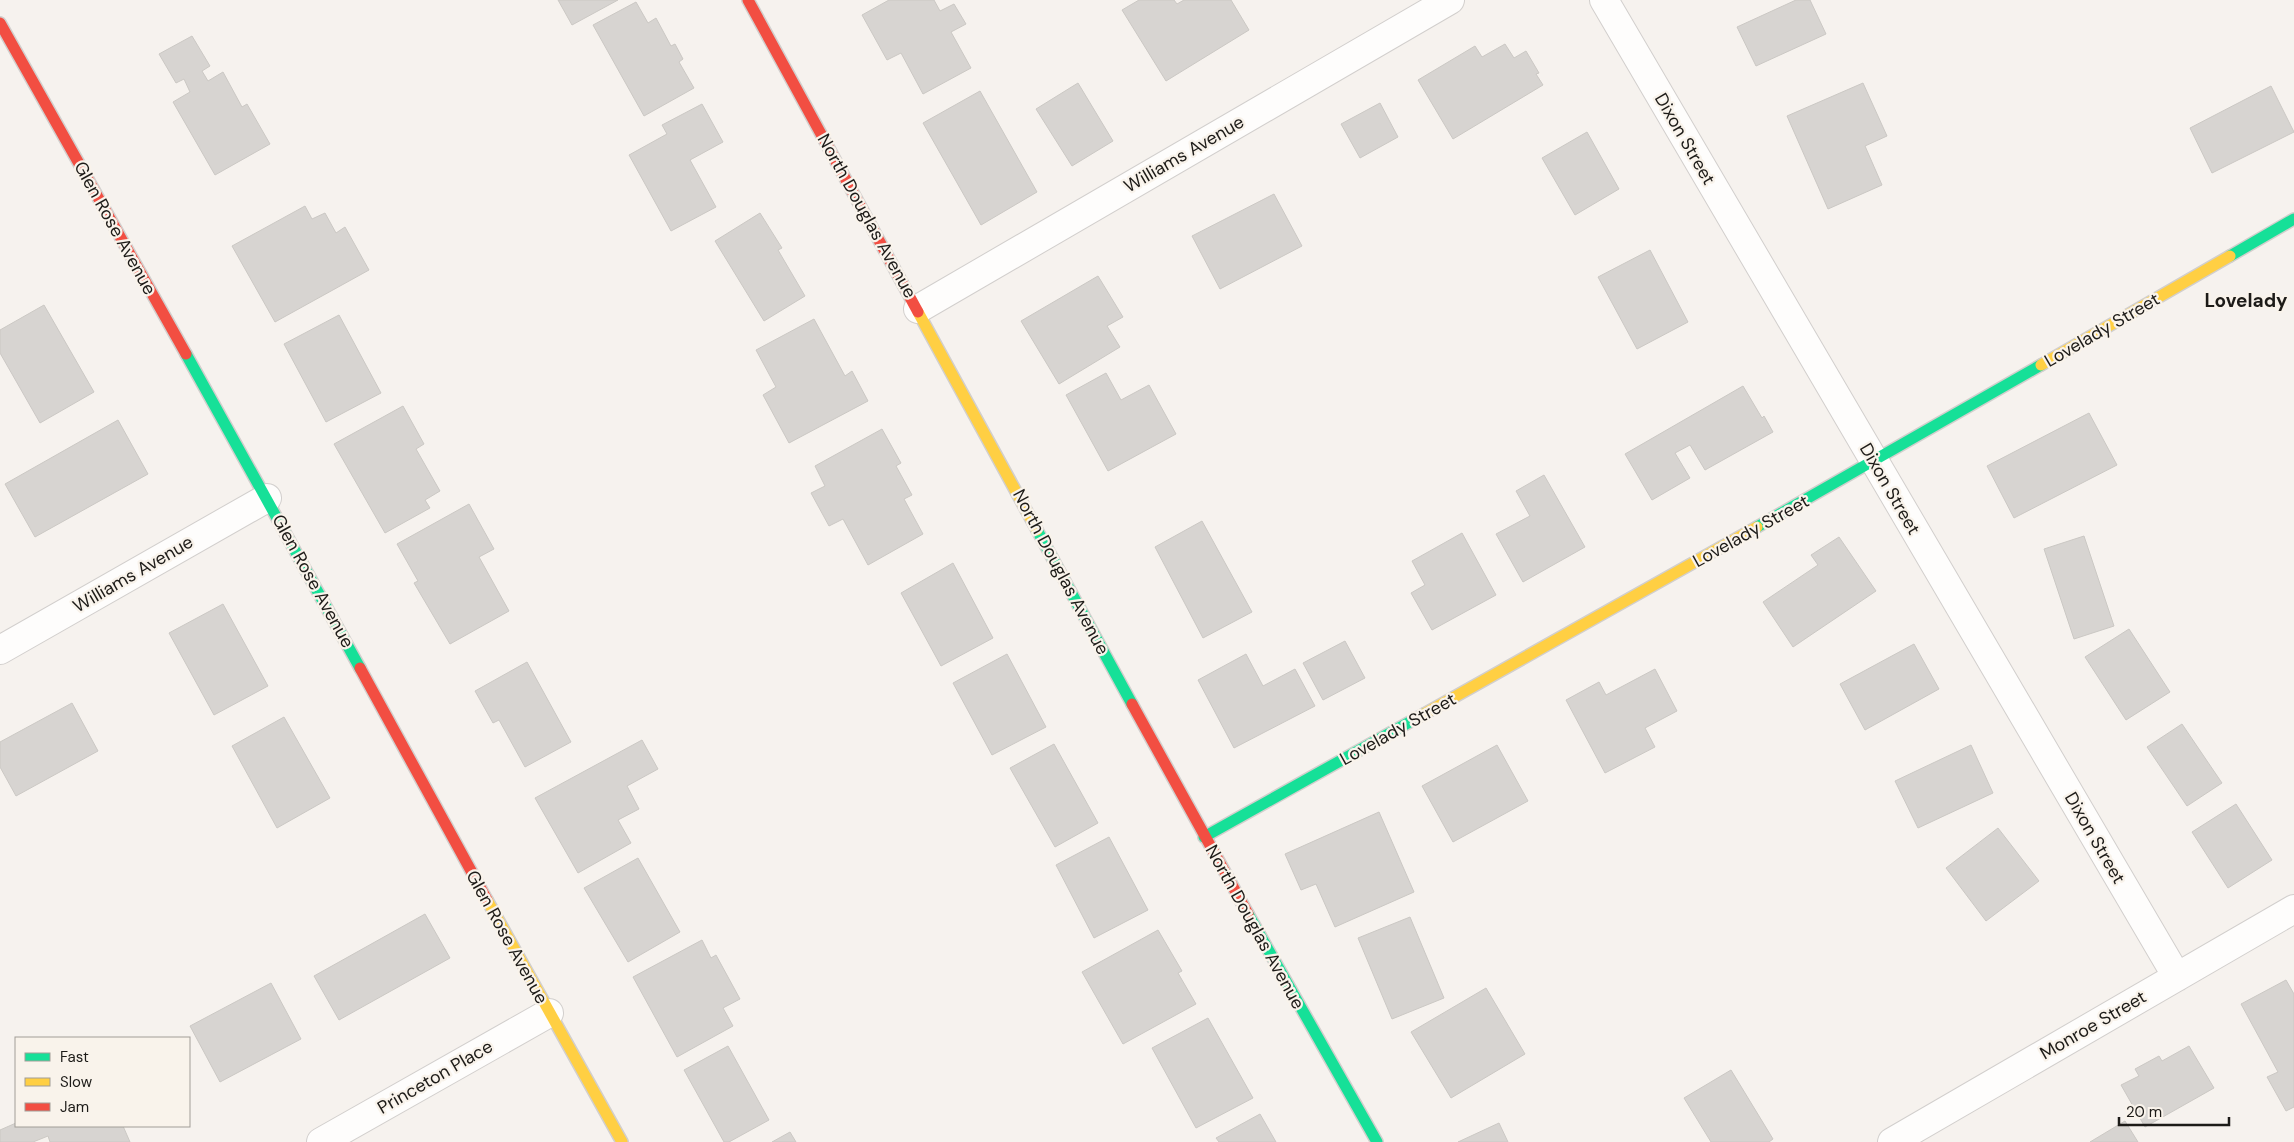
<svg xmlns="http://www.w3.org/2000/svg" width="2294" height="1142" viewBox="0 0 2294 1142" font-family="'DM Sans',sans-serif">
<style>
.building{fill:#d7d4d1;stroke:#cbc8c4}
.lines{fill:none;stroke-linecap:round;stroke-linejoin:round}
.street-casing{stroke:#d2cfcd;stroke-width:30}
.fast-casing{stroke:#d2cfcd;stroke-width:14}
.slow-casing{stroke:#d2cfcd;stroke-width:14}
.jam-casing{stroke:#d2cfcd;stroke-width:14}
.street{stroke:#fefdfc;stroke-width:28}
.fast{stroke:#16e098;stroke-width:11}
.slow{stroke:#ffcf43;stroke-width:11}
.jam{stroke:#f24e42;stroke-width:11}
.labels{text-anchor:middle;stroke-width:4.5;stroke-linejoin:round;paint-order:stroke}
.street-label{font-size:18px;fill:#1d1b18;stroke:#f9f3eb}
.neighbourhood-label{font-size:19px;font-weight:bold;fill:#1d1b18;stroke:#f9f3eb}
</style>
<rect width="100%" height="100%" fill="#f6f2ee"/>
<path class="building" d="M558 0H618L572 25Z
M889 0H934L940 11 954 4 966 24 951 32 971 68 923 94 901 53 887 60 862 15Z
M1139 0H1174L1177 4 1184 0H1231L1249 30 1166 81 1122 10Z
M1796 0H1810L1826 34 1756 66 1737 27Z
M636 2 648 23 656 18 671 46 675 44 683 59 679 62 694 88 644 116 593 25Z
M192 36 210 66 202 71 208 81 223 72 242 107 247 104 270 144 215 175 173 102 190 92 184 79 176 83 159 54Z
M1505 44 1514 58 1526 51 1539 73 1536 74 1543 85 1453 139 1418 80 1475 46 1482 57Z
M1078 83 1113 141 1072 166 1036 109Z
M1863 83 1887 136 1865 146 1882 185 1828 209 1787 116Z
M2271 86 2294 132 2212 173 2190 128Z
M980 91 1037 192 981 225 923 123Z
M1380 103 1398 137 1360 158 1341 124Z
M702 104 723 142 690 160 716 207 671 231 629 155 667 134 662 125Z
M1587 132 1619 189 1575 215 1542 158Z
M1274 194 1302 246 1220 289 1192 236Z
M305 206 312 219 325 213 336 233 345 227 369 270 275 322 232 246Z
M760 213 782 248 778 250 805 296 764 321 715 241Z
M1650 250 1688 322 1637 349 1598 277Z
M1098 276 1123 317 1107 326 1120 347 1059 384 1021 321Z
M44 305 94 392 40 423 0 353V330Z
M339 315 381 393 326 422 284 344Z
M814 319 845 376 852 371 868 401 789 443 763 395 776 387 756 350Z
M1106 373 1121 400 1149 385 1176 434 1108 471 1066 395Z
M1743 386 1762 418 1764 416 1773 432 1705 470 1690 445 1675 453 1690 478 1652 500 1625 454Z
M403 406 424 444 416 449 440 491 425 500 430 508 385 533 334 444Z
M2089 413 2117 465 2014 518 1987 466Z
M118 420 148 474 35 537 5 484Z
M882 429 901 463 896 466 912 495 904 499 923 534 868 565 843 519 829 526 811 493 825 486 815 466Z
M1544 475 1585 547 1523 582 1496 534 1530 516 1516 491Z
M469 504 494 549 479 557 509 611 450 644 414 583 418 581 397 544Z
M1202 521 1252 612 1203 638 1155 547Z
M1462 533 1496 595 1432 630 1411 593 1425 585 1412 561Z
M2084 536 2114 626 2074 639 2044 549Z
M1839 537 1876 591 1793 647 1763 602 1818 565 1811 555Z
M953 563 993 638 941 666 901 593Z
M223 604 268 686 214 715 169 633Z
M2129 629 2170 692 2126 720 2085 657Z
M1345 641 1365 678 1323 700 1303 663Z
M1914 644 1939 689 1865 730 1840 684Z
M1007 654 1046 727 992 755 953 683Z
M1246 654 1263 686 1295 669 1315 706 1234 748 1198 680Z
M527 662 571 742 525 767 499 720 493 723 475 691Z
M1655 669 1677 711 1645 728 1655 747 1605 773 1566 700 1599 682 1606 695Z
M72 703 98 751 16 796 0 767V742Z
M284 717 330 798 277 828 232 746Z
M2182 724 2222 783 2187 806 2147 747Z
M642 740 658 769 627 786 639 809 618 820 631 843 578 873 535 798Z
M1054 744 1098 823 1055 847 1010 768Z
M1497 745 1528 801 1453 842 1422 786Z
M1971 745 1993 793 1918 828 1895 781Z
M2236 804 2272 860 2228 888 2192 832Z
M1379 812 1414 892 1335 927 1316 884 1301 890 1285 854Z
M1998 828 2039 881 1986 921 1946 868Z
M1109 837 1148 910 1094 938 1056 865Z
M638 858 680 932 628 962 584 888Z
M425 914 450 958 339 1020 314 976Z
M1410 917 1444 998 1392 1019 1358 938Z
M1158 930 1182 971 1178 973 1196 1004 1123 1044 1082 972Z
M702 940 711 958 716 955 740 999 723 1008 733 1026 677 1057 633 977Z
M2286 980 2294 994V1107L2286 1111 2267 1077 2278 1072 2241 1004Z
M271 983 301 1039 220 1082 190 1026Z
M1486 988 1525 1054 1451 1098 1411 1032Z
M1208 1018 1253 1098 1196 1128 1152 1048Z
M728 1046 769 1120 729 1142H724L684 1070Z
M2189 1046 2214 1088 2145 1127 2121 1085 2139 1076 2135 1069 2159 1056 2162 1061Z
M1731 1070 1773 1139 1769 1142H1711L1684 1098Z
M1260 1114 1276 1142H1219L1216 1138Z
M2125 1121 2138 1142H2090Z
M16 1123V1126H123L130 1142H50L48 1136 33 1142H0V1130Z
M1499 1123 1508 1142H1458Z
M790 1132 796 1142H772Z"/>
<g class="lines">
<defs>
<path id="street" d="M1604 0 2177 977
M918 309 1450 0
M0 650 267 498
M321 1142 549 1013
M1892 1142 2294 909"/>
<path id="fast" d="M2230 256 2294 219
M186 354 360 668
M1757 527 2041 365
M1037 530 1132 704
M1204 837 1424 714
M1248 914 1377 1142"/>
<path id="slow" d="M918 312 1037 530
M2041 365 2230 256
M1424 714 1757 527
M487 900 622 1142"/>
<path id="jam" d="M748 0 918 312
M0 23 186 354
M360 668 487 900
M1132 704 1248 914"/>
</defs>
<use href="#street" class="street-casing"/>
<use href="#fast" class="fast-casing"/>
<use href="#slow" class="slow-casing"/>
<use href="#jam" class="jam-casing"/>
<use href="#street" class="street"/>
<use href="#fast" class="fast"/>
<use href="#slow" class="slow"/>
<use href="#jam" class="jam"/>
</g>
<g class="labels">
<g class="street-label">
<text transform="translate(1685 139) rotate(60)" y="6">Dixon Street</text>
<text transform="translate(1184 154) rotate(-30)" y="6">Williams Avenue</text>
<text transform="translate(867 216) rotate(61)" y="6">North Douglas Avenue</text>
<text transform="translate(115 228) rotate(61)" y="6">Glen Rose Avenue</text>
<text transform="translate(2102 330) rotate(-30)" y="6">Lovelady Street</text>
<text transform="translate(1890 489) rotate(60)" y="6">Dixon Street</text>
<text transform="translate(1751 531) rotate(-29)" y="6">Lovelady Street</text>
<text transform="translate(1061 572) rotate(62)" y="6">North Douglas Avenue</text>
<text transform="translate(133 574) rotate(-30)" y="6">Williams Avenue</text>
<text transform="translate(313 581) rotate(61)" y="6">Glen Rose Avenue</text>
<text transform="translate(1398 729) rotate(-29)" y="6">Lovelady Street</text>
<text transform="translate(2095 838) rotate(60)" y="6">Dixon Street</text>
<text transform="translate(1255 927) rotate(61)" y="6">North Douglas Avenue</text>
<text transform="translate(507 937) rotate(61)" y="6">Glen Rose Avenue</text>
<text transform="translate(2093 1025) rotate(-30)" y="6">Monroe Street</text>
<text transform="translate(435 1077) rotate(-30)" y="6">Princeton Place</text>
</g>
<g class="neighbourhood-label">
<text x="2246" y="307">Lovelady</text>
</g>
</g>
<rect x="15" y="1037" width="175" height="90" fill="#f9f3eb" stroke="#a19d97"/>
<rect x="25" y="1053" width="25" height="8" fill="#16e098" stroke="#a19d97"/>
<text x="60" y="1062" font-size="15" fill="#1d1b18">Fast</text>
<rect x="25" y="1078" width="25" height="8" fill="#ffcf43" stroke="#a19d97"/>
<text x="60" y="1087" font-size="15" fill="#1d1b18">Slow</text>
<rect x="25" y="1103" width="25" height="8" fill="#f24e42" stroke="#a19d97"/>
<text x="60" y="1112" font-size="15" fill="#1d1b18">Jam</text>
<path d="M2119 1117v8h110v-8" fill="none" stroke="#1d1b18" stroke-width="2.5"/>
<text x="2126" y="1117" font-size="15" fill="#1d1b18" stroke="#f9f3eb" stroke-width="4" paint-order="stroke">20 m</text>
</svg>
